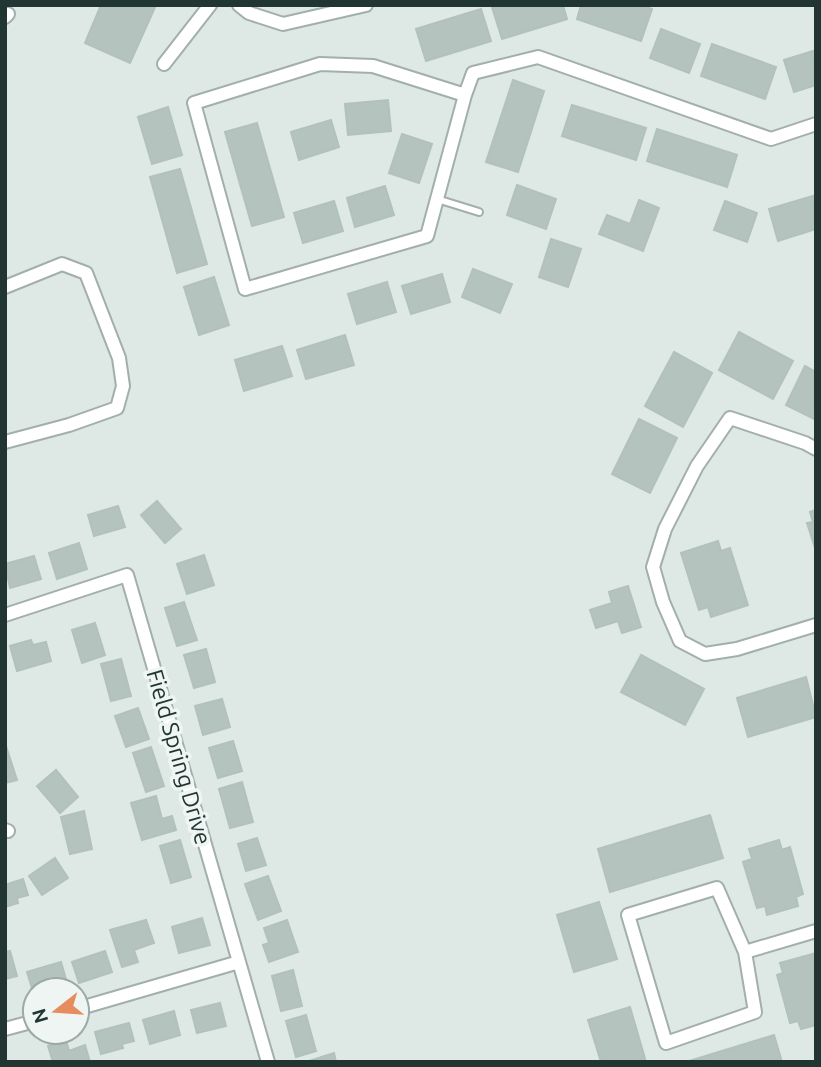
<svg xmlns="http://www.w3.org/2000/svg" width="821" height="1067" viewBox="0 0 821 1067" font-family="Ubuntu,sans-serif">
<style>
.building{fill:#b4c3be;stroke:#b1c1bc;stroke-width:2}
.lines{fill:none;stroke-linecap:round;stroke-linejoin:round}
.service-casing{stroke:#a2afac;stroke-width:10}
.minor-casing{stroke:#a2afac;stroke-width:16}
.service{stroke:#fff;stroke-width:6}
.minor{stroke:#fff;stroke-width:12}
.labels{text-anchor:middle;stroke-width:7;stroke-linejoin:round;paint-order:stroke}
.street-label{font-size:23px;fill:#213633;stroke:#eef5f2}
</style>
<rect width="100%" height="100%" fill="#dee8e5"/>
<path class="building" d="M101 5H156L130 63 85 43Z
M496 5H563L567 19 502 39 492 7Z
M581 5H641L652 9 641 41 577 19Z
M481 9 491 41 426 61 416 29Z
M661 29 700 44 689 73 650 58Z
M712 44 776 67 765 99 701 76Z
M816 50V85L794 92 784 60Z
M513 80 544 91 518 172 486 162Z
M388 100 391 131 348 135 345 104Z
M572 105 646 128 636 160 562 136Z
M168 107 182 155 152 164 138 117Z
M331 120 339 147 299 160 291 132Z
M257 123 284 217 252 226 225 132Z
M657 129 737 155 727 187 647 161Z
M402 134 432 144 419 183 389 173Z
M180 169 207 264 177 273 150 177Z
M517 185 556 199 546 229 507 215Z
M385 186 394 215 355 227 347 198Z
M816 195V229L778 241 769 209Z
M639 200 659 208 643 251 599 234 607 215 630 224Z
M334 201 343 231 303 243 294 213Z
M725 201 757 213 747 242 714 230Z
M551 239 581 249 568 287 539 277Z
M473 269 512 284 500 313 462 297Z
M442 274 450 302 411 314 402 286Z
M214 277 229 325 199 335 184 287Z
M387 282 396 312 357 324 348 294Z
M739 332 793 361 773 399 719 370Z
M345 335 354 365 306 379 297 350Z
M282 346 292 376 244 391 235 360Z
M674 352 712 373 683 427 645 406Z
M805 366 816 372V420L786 405Z
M639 419 677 438 650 493 612 474Z
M157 501 181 529 165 543 141 515Z
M118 506 125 527 94 536 88 515Z
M816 510V551L807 523 813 522 810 512Z
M718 541 721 551 730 548 748 605 711 617 708 607 699 610 681 553Z
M79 543 87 569 57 579 49 553Z
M204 555 214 585 187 594 177 564Z
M34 556 41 579 10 588 5 564Z
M628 586 641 627 622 633 618 621 596 628 590 610 612 603 609 592Z
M184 602 197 640 177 646 165 608Z
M95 623 105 655 82 663 72 630Z
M31 640 33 645 46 642 51 661 17 671 10 646Z
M206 649 215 682 194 688 184 655Z
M641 655 704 689 685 725 621 692Z
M121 659 131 696 111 701 101 664Z
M806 677 816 717 748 737 737 698Z
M222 699 230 727 203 735 195 706Z
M138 708 149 739 126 747 115 716Z
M233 741 242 771 218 778 209 748Z
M5 743 17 780 5 783Z
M151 747 164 786 146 792 133 753Z
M56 770 78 797 60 813 37 786Z
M242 782 253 822 230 828 219 789Z
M156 796 162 819 172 816 176 830 142 840 131 803Z
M84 811 92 849 70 854 61 817Z
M710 815 723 858 610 892 598 849Z
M257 838 266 865 246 871 238 844Z
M180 840 191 877 171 883 160 846Z
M779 840 782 850 790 847 803 894 796 897 798 906 767 915 765 906 757 908 743 862 752 859 749 849Z
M55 858 68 878 42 895 29 876Z
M268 876 281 911 258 920 245 884Z
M23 879 28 895 17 898 18 903 5 907V885Z
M599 902 617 959 574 972 557 915Z
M202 918 210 945 179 953 172 927Z
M146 920 154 943 134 950 138 962 122 967 110 930Z
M287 920 298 952 269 962 263 945 269 943 264 928Z
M10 951 17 976 5 979V952Z
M105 951 112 972 79 983 72 962Z
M816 953V1025L801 1029 798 1021 790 1023 777 975 783 973 780 963Z
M61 962 68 986 53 990H35L34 995 27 972Z
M293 970 302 1006 281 1011 272 976Z
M220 1003 226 1026 197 1033 191 1010Z
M630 1007 646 1062H601L588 1020Z
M174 1011 180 1035 150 1044 143 1020Z
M306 1015 316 1051 296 1057 286 1021Z
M129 1023 134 1041 122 1044 123 1048 101 1054 95 1032Z
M774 1035 782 1062H686Z
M66 1040 69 1051 85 1045 90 1062H53L48 1046Z
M334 1053 336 1062H306Z"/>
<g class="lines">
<defs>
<path id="service" d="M437 199 479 212"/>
<path id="minor" d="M239 5 249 13 283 24 366 5
M5 17 8 14
M164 64 210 5
M465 95 427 236 245 289 194 103 320 64 373 66 465 95 473 73 538 57 771 139 816 124
M5 287 62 264 86 273 119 358 123 386 117 408 69 425 5 442
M816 449 805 443 730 418 697 466 665 529 653 567 663 602 680 641 705 654 737 649 816 625
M5 615 127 575 268 1062
M5 830 8 831
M717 888 745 952 755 1012 666 1043 628 915Z
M745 952 816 931
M77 1009 239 962
M5 1029 35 1021"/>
</defs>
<use href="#service" class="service-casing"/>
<use href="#minor" class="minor-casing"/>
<use href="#service" class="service"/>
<use href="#minor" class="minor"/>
</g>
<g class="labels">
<g class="street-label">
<text transform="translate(179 757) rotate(74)" y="8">Field Spring Drive</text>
</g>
</g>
<rect width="821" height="1067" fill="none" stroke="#213633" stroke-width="14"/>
<g transform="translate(56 1011) rotate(253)"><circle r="33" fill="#eef5f2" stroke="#9ca9a6" stroke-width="2"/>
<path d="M0-5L12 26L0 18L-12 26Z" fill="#e68c5e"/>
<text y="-10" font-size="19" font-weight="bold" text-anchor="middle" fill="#213633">N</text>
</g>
</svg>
